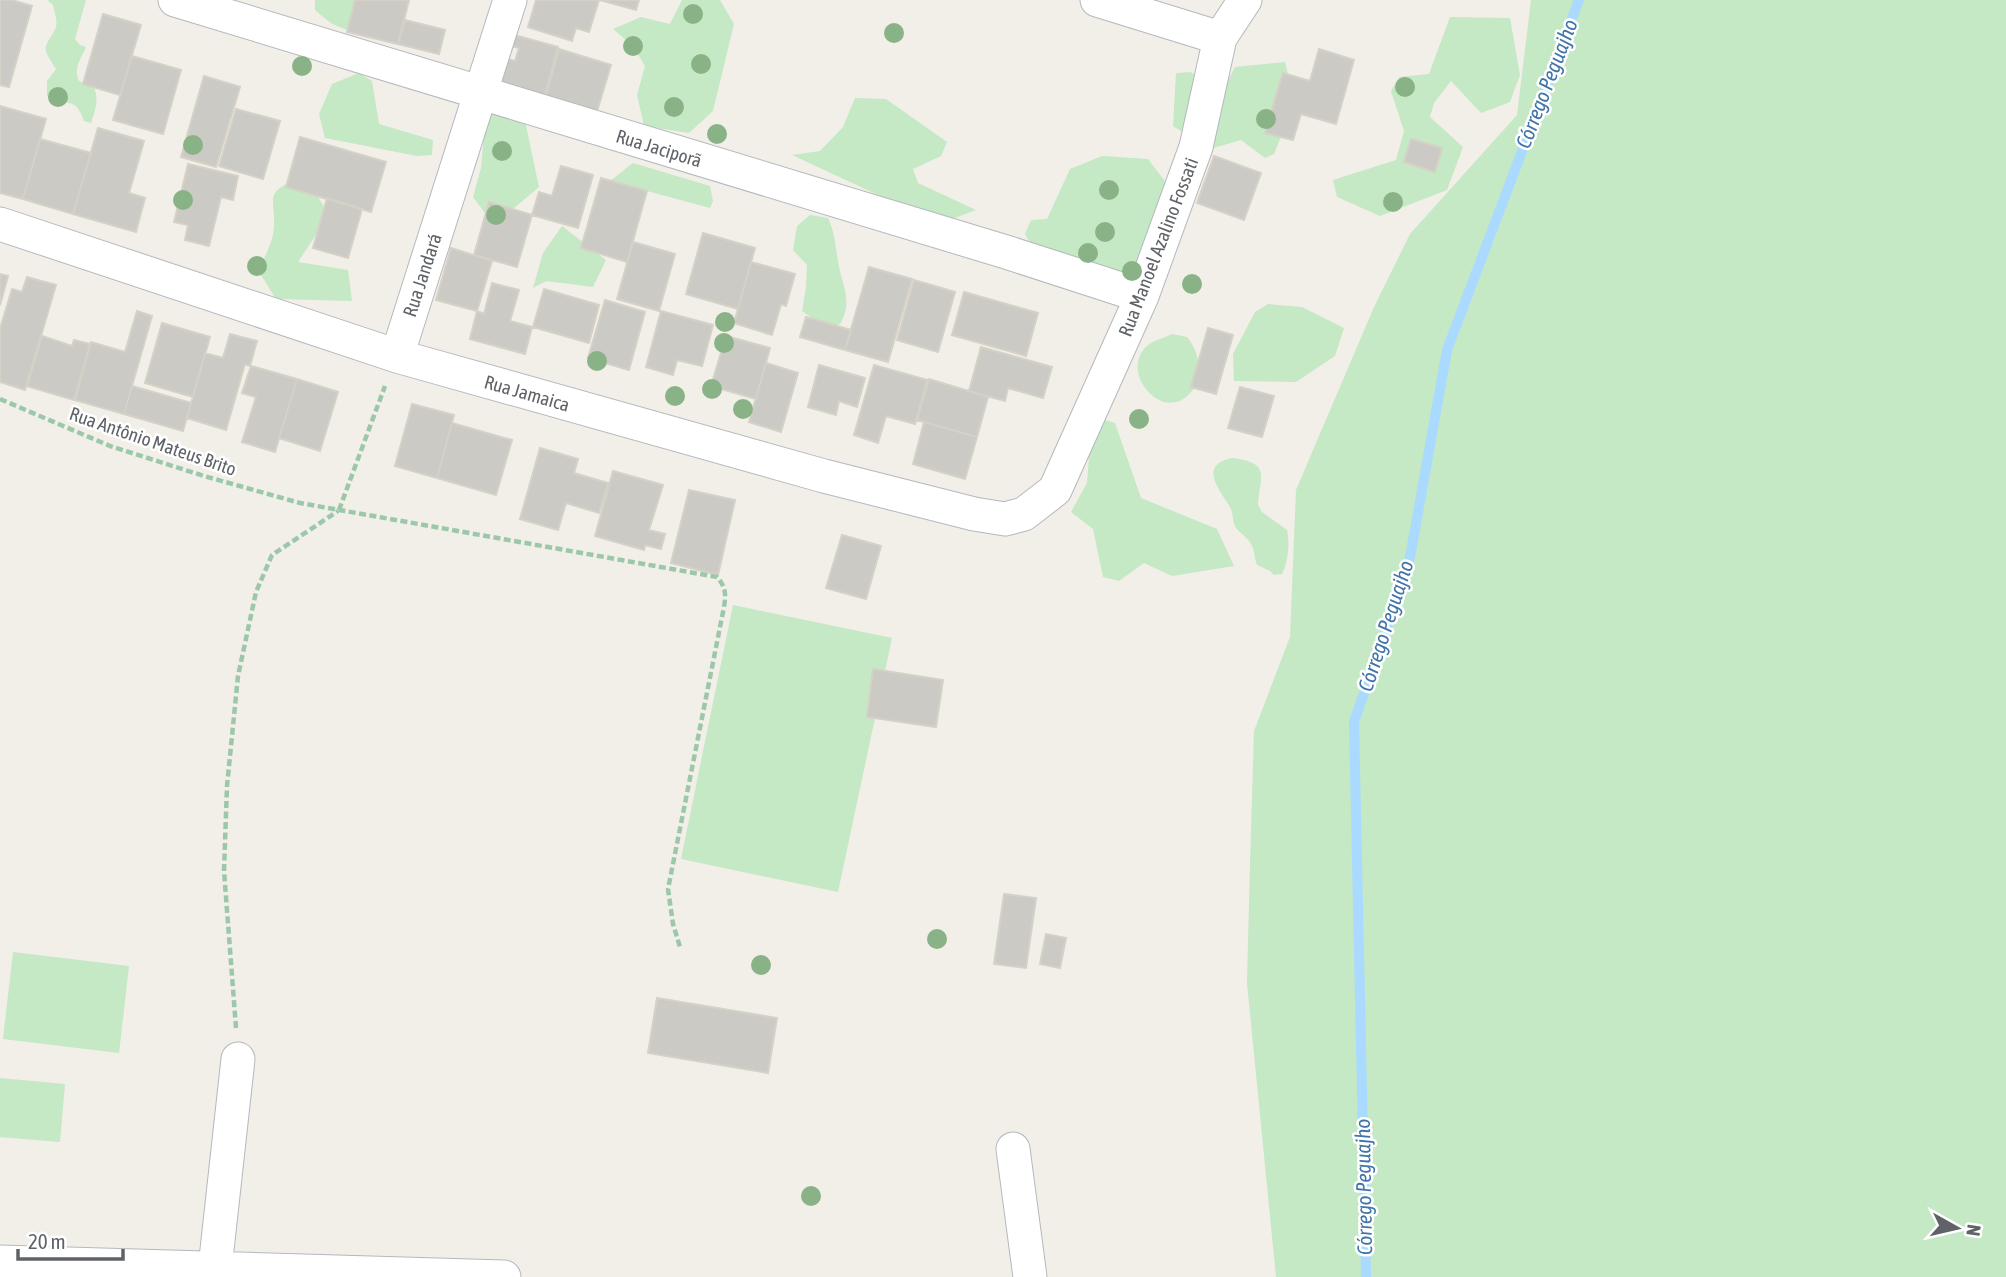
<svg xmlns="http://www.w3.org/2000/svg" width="2006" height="1277" viewBox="0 0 2006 1277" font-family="'Asap Condensed',sans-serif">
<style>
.green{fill:#c5e8c5}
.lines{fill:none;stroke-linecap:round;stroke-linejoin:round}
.stream{stroke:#aadaff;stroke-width:10}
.building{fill:#cccac5;stroke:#d6d1c6;stroke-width:2}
.minor-casing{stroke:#b5b8bc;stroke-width:35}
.path{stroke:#9cc7a9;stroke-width:4.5;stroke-dasharray:7 3.5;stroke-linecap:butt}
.minor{stroke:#fff;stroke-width:33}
.tree{fill:#89b387}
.labels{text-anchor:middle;stroke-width:5;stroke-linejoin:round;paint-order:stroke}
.street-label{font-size:19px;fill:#5f6368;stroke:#fff}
.water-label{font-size:21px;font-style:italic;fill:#4174aa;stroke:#fff}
</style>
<rect width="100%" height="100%" fill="#f1efe8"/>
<path class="green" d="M47 0H86L75 39 80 45 86 47C81 59 73 68 79 81L93 86C100 98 95 111 91 123L84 121C77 101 72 103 52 101L47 96V81L56 69C39 43 46 49 56 27 58 20 54 11 53 5Z
M315 0H360L351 30C336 29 327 20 315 10Z
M682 0H720L734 24 713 111 689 133 644 126 637 95 645 66 633 46 613 29 641 17 670 24Z
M1531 0H2006V1277H1276L1247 983 1250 864 1254 731 1290 637 1296 490 1374 307 1410 234 1517 115Z
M1450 17 1510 18 1520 75 1510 102 1481 113 1451 81 1434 103 1430 117 1463 147 1447 190 1380 216 1337 197 1333 180 1396 160 1404 131 1391 91 1399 77 1429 74Z
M1285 62 1295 102 1274 154 1265 158 1241 140 1210 149 1173 126 1176 73 1191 72 1221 95 1235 67Z
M359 73 372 81 379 124 433 140 432 155 417 156 325 138 319 114 332 84Z
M855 98 886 99 947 142 941 156 913 169 918 183 976 210 952 219 893 202 792 155 820 151 843 127Z
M494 111 524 116 539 187 494 225 473 197 481 168 485 123Z
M1102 156 1148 159 1174 193 1150 278 1041 261 1025 234 1031 220 1047 219 1070 169Z
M633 163 710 186 713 201 710 208 610 181Z
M305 176 329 215 298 262 348 270 352 301 276 299 259 272C263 260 270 247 273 235 279 198 257 194 305 176Z
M810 215 828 218C835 233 835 245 838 261 841 284 854 301 840 324L826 328 802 311 806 287 807 265 793 250 797 226Z
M562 226 606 260 593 287 546 281 533 288 543 253Z
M1268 304 1302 307 1344 328 1335 356 1296 382 1234 381 1233 354 1255 312Z
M1172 334 1187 337C1197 349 1200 362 1198 377 1197 385 1194 390 1188 395 1162 421 1122 375 1144 349 1150 341 1164 338 1172 334Z
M1101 419 1115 423 1141 498 1217 529 1234 566 1172 576 1144 563 1119 581 1103 577 1093 529 1071 512 1087 483 1091 432Z
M1232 458C1273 463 1259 477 1258 505L1262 512 1287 530C1290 544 1288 562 1282 574L1274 575 1270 571 1257 565C1254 558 1255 550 1251 544 1248 538 1241 534 1236 528 1232 522 1234 514 1230 507 1219 489 1198 465 1232 458Z
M733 605 892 638 838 892 681 859Z
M13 952 129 966 119 1053 3 1039Z
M0 1078 65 1084 60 1142 0 1137Z"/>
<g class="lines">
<path class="stream" d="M1366 1277 1354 722 1409 563 1447 350 1579 0"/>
</g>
<path class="building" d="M0 0H12L32 6 9 87 0 85Z
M355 0H409L398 44 347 32Z
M536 0H599L589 32 576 28 572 41 528 27Z
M600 0H639L636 10Z
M103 14 141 25 120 95 83 84Z
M405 20 445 30 439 54 398 44Z
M507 33 558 47 543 102 491 87 500 57 515 61 519 48 503 44Z
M559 49 611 65 595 118 544 103Z
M1319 49 1354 60 1336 124 1301 114 1293 140 1265 133 1283 73 1310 81Z
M132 56 181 70 163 134 113 120Z
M204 76 240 87 216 167 181 157Z
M0 106 46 119 23 199 0 193Z
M236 109 280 121 263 179 219 166Z
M98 128 144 141 129 193 145 198 136 232 73 214Z
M300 137 386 162 371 212 286 187Z
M40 139 91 153 73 214 23 199Z
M1411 139 1442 148 1435 172 1404 162Z
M1214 156 1261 173 1244 220 1197 203Z
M188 164 238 176 233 200 221 197 209 246 185 240 188 225 174 222Z
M561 166 593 175 578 228 532 215 539 192 552 196Z
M601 178 647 191 627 262 581 248Z
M327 198 362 209 348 258 313 248Z
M489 202 532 215 517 267 474 255Z
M703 233 755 248 738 309 686 294Z
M633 242 675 254 659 311 617 299Z
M451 248 492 261 477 311 436 300Z
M751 262 795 274 786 306 781 304 772 335 734 323Z
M869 267 912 279 888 362 845 350Z
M0 274 8 276 0 305Z
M27 277 56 285 25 390 0 382V329L12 289 22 292Z
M914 280 955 292 938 352 897 340Z
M492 283 519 290 510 321 532 327 525 354 470 339 477 311 484 314Z
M544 289 599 305 589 343 533 327Z
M964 292 1038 313 1026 356 952 335Z
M605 300 645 312 629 370 588 358Z
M137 311 152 316 124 414 75 400 91 342 125 352Z
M661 311 713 325 702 366 677 360 673 375 646 367Z
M806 317 851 330 845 350 800 337Z
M162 323 210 337 193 397 145 383Z
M1208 328 1233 335 1216 394 1191 387Z
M230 334 257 341 250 366 245 364 226 430 187 418 205 353 223 358Z
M42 336 72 346 74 340 90 344 74 400 27 386Z
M726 336 770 348 756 399 711 386Z
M981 347 1052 367 1043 398 1008 388 1005 401 969 391Z
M766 363 798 373 781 432 749 422Z
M819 365 865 378 857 407 839 401 836 415 808 407Z
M874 365 927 380 915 424 886 416 878 443 854 435Z
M251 366 297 379 275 452 242 442 256 397 242 393Z
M297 379 338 392 320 451 279 438Z
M929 379 988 397 977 437 917 420Z
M132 386 191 403 183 431 124 414Z
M1240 387 1274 396 1262 437 1228 428Z
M412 404 454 415 437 478 395 466Z
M924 422 977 437 965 479 913 464Z
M452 423 512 440 496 495 437 478Z
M540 448 578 459 574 473 608 483 599 513 566 503 558 530 520 519Z
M613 471 663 485 649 530 665 534 661 549 645 545 644 550 595 536Z
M689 490 735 500 718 575 671 563Z
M842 535 881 546 866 599 826 588Z
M873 669 943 680 936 727 867 717Z
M1004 894 1036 898 1026 968 994 964Z
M1046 934 1066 938 1060 968 1040 964Z
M657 998 777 1018 768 1073 648 1053Z"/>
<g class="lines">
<defs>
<path id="minor" d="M175 0 1006 252 1142 296
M1097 0 1220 38
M0 224 397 356 824 476 974 514 1005 519 1024 514 1055 490 1142 296 1196 147 1220 38 1245 0
M397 356 510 0
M1013 1149 1030 1277
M0 1262 504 1277
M214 1277 238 1059"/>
</defs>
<use href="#minor" class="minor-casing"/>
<path class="path" d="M0 399 110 446 204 476 300 503 717 577C726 587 726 594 724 607L668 889 673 924 680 947
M339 510 385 386
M236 1028 224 871 227 786 238 676 256 592 272 555 338 511"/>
<use href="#minor" class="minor"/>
</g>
<g class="tree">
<circle cx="693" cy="14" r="10"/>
<circle cx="894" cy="33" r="10"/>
<circle cx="633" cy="46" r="10"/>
<circle cx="701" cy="64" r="10"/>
<circle cx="302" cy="66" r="10"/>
<circle cx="1405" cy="87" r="10"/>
<circle cx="58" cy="97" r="10"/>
<circle cx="674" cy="107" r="10"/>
<circle cx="1266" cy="119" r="10"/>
<circle cx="717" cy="134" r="10"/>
<circle cx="193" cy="145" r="10"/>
<circle cx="502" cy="151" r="10"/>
<circle cx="1109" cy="190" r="10"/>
<circle cx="183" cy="200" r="10"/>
<circle cx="1393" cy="202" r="10"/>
<circle cx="496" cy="215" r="10"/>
<circle cx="1105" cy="232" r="10"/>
<circle cx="1088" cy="253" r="10"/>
<circle cx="257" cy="266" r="10"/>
<circle cx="1132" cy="271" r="10"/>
<circle cx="1192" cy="284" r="10"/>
<circle cx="725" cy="322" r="10"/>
<circle cx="724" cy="343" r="10"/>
<circle cx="597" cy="361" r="10"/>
<circle cx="712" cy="389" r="10"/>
<circle cx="675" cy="396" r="10"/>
<circle cx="743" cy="409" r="10"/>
<circle cx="1139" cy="419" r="10"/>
<circle cx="937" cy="939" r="10"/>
<circle cx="761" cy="965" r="10"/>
<circle cx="811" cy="1196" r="10"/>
</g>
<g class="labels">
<g class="street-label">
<text transform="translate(659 148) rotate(17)" y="7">Rua Jaciporã</text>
<text transform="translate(1158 247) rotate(-69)" y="7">Rua Manoel Azalino Fossati</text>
<text transform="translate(422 275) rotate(-72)" y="7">Rua Jandará</text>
<text transform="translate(527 393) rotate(16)" y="7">Rua Jamaica</text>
<text transform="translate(153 441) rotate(19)" y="7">Rua Antônio Mateus Brito</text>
</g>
<g class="water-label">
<text transform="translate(1547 84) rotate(-69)" y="7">Córrego Peguajho</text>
<text transform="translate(1386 626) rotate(-72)" y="7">Córrego Peguajho</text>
<text transform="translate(1364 1187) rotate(-91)" y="7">Córrego Peguajho</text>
</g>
</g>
<g transform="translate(1957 1228) rotate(98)" stroke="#ffffff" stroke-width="5" paint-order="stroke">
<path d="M0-5L12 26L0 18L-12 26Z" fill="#5f6368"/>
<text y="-10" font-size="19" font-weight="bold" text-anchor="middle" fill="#5f6368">N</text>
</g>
<path d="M18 1249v10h105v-10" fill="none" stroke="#5f6368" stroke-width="3.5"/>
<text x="28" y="1249" font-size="21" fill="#5f6368" stroke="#ffffff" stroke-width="5" paint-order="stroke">20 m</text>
</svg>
